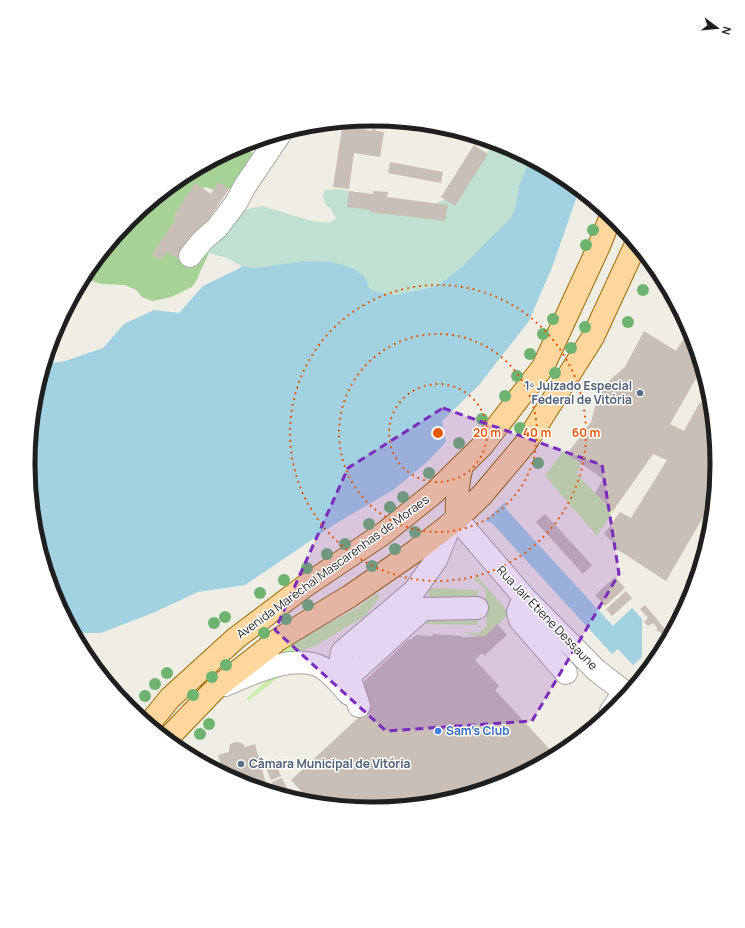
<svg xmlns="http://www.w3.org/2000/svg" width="745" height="928" viewBox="0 0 745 928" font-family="Manrope,sans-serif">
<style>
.grass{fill:#c8eea7}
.forest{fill:#a6d296}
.wetland{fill:#c0e0d2}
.water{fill:#a2d1e1}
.building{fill:#c9bfb7}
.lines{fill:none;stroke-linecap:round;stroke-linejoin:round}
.minor-casing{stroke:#a6a6a6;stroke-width:24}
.major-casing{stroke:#9a6b00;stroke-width:24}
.minor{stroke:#fff;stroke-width:22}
.major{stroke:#ffd69b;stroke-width:22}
.tree{fill:#6eb470}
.marked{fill:#7b2cbf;fill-opacity:0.2;stroke:#7b2cbf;stroke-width:3;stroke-dasharray:8 5;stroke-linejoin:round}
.ring{fill:none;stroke:#e8590c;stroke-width:2;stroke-dasharray:2 4}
.service-dot{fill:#5c6f8a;stroke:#fff;stroke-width:1.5}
.shop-dot{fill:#3f7fe0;stroke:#fff;stroke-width:1.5}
.labels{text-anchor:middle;stroke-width:3;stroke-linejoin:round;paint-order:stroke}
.service-label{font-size:12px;font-weight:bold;fill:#4e5e75;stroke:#fff;text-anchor:end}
.street-label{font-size:12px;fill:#1f1f1f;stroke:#fff}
.shop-label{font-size:12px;font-weight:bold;fill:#366cbe;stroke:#fff;text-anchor:start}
.rim{fill:none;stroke:#1f1f1f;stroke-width:5}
.centre{fill:#e8590c;stroke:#fff;stroke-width:2}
.ring-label{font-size:12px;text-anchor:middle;font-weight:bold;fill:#e8590c;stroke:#fff;stroke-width:3;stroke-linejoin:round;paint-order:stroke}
</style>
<rect width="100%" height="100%" fill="#f0ede4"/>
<path class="grass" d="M564 450 567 454 581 464 577 474 595 493 613 511 597 536 545 476Z
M477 576 509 613 497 626 484 638 462 632 479 633 487 626 485 607 486 590 479 583 474 581Z
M428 588 478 590 479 602 429 600Z
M377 593 380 597 365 616 315 646 296 652 283 657 279 652 293 643 357 608Z
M479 614 478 625 427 624 418 615Z
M278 673 279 677 248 701 247 698 264 683Z"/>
<path class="forest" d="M240 146 247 148 256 156 240 183 227 190 217 191 206 187 192 192 202 256 209 253 200 272 197 280 192 287 171 297 153 301 142 297 136 290 125 285 102 284 83 278 86 272 129 220 181 177Z"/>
<path class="wetland" d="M490 141 505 146 530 159 519 186 515 209 510 219 488 240 463 266 446 279 436 286 419 290 395 295 382 293 371 290 364 276 271 265 252 268 242 266 227 258 209 253 207 247 238 215 248 209 263 206 298 217 313 221 329 223 336 219 331 209 325 204 323 197 324 190 338 189 430 206 448 198 477 172 489 150Z"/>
<path class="water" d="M530 159 564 178 579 190 576 199 553 265 529 321 479 385 442 421 446 442 427 462 393 490 335 524 245 585 198 592 155 612 101 633H74L54 596 35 531 28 464 35 397 45 364 65 361 103 348 124 324 154 310 179 313 203 286 240 268 242 266 252 268 306 261 332 262 354 269 364 276 371 290 382 293 395 295 419 290 436 286 446 279 463 266 488 240 510 219 515 209 519 186Z
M505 502 506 509 613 626 632 608 642 619V657L633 665 618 649 612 654 492 523 485 521Z"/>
<path class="building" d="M343 122 359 124 358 128 372 131V128L376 129 375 131 384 132 380 157 354 153 349 189 333 187Z
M474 145 488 154 455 206 441 197Z
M390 162 443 172 441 183 388 173Z
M218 182 229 189 181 261 167 252 160 260 152 254 176 219 173 217 195 183 211 194Z
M349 191 373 194V191L388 192 387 197 448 205 445 221 370 212 371 210 347 207Z
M644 331 676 351 686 335 693 340 702 368 670 424 684 431 700 402 712 409 717 464 713 500 666 581 615 548 616 545 604 534 620 512 631 518 667 460 653 454 613 511 595 493 603 479 567 454 591 422 597 399 610 380 625 367Z
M545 514 592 565 583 574 536 522Z
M615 577 625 588 605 606 595 595Z
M626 591 632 598 612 616 606 609Z
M645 605 670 635 667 640 659 631 658 632 656 630 658 629 653 623 648 626 644 622 648 618 640 609Z
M497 624 507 635 484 656 482 653 475 660 499 686 495 690 555 755 504 782 439 802 372 808 312 803 291 780 370 707 355 690 409 639 410 640 416 635 432 636 433 634 462 636V637H467L485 636Z
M236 742 242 743 245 747 255 744 268 791 240 782 223 773 218 755 229 752V750L230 744Z
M276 764 281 776 271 780 266 768Z
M282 778 291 796 288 797 275 793 272 782Z"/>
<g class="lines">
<defs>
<path id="minor" d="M190 256 203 240 217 228 236 203 245 186 280 134
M457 519 524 597 596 670 627 694
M524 597 518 612 520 620 566 673
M349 676 423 609 477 608
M225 685C251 674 295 652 323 668 333 675 341 685 349 694
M359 706 349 676 341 662V657L342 652 414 591 436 560 451 523
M611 711 624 692"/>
<path id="major" d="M457 519C456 499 457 485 462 466
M149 724 170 698 236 638 305 586 384 533 434 493 482 446 543 367 599 246 611 216
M167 739 216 688 279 639 350 596 414 552 457 519 482 495 525 444 593 337 636 244"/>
</defs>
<use href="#minor" class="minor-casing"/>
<use href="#major" class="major-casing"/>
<use href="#minor" class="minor"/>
<use href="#major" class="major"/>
</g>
<g class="tree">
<circle cx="593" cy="230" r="6"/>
<circle cx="586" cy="245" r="6"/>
<circle cx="643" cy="290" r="6"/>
<circle cx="553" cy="319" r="6"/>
<circle cx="628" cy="322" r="6"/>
<circle cx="585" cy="327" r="6"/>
<circle cx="543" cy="334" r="6"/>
<circle cx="571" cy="348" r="6"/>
<circle cx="530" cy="354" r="6"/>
<circle cx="555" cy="373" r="6"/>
<circle cx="517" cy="376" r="6"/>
<circle cx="505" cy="396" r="6"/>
<circle cx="482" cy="419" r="6"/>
<circle cx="520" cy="428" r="6"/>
<circle cx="459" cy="443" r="6"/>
<circle cx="538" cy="463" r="6"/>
<circle cx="429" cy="473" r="6"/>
<circle cx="403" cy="497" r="6"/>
<circle cx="390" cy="507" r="6"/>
<circle cx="369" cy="524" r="6"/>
<circle cx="415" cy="532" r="6"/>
<circle cx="345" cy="544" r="6"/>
<circle cx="395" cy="549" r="6"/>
<circle cx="327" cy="554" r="6"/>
<circle cx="372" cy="566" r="6"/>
<circle cx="307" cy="568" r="6"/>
<circle cx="284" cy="580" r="6"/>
<circle cx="260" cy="593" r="6"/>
<circle cx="308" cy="605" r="6"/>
<circle cx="225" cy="617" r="6"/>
<circle cx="286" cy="619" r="6"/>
<circle cx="214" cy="623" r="6"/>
<circle cx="264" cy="633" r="6"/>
<circle cx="226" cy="665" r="6"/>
<circle cx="167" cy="673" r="6"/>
<circle cx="212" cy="677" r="6"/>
<circle cx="155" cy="684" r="6"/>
<circle cx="193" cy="695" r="6"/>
<circle cx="145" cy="696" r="6"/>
<circle cx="209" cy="724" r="6"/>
<circle cx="200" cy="734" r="6"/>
</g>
<path class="marked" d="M443 408 602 465 619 574 532 721 386 731 275 630 348 468Z"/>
<g class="ring">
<circle cx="438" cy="433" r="49"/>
<circle cx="438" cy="433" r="99"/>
<circle cx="438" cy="433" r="148"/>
</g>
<g class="service-dot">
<circle cx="640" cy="393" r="4"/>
<circle cx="241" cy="764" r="4"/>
</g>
<circle class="shop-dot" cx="438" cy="731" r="4"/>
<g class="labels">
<g class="service-label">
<text x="632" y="390">1º Juizado Especial<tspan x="632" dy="14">Federal de Vitória</tspan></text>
<text x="249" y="768" text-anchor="start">Câmara Municipal de Vitória</text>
</g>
<g class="street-label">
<text transform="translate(333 567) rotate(-36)" y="4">Avenida Marechal Mascarenhas de Moraes</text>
<text transform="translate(547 618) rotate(46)" y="4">Rua Jair Etiene Dessaune</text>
</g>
<g class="shop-label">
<text x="446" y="735">Sam's Club</text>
</g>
</g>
<path d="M0 0H745V928H0ZM372 126H373A337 337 0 0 1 710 463V465A337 337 0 0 1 373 802H372A337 337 0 0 1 35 465V463A337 337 0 0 1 372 126Z" fill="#fff" fill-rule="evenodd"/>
<path class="rim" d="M372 126H373A337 337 0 0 1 710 463V465A337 337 0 0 1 373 802H372A337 337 0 0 1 35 465V463A337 337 0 0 1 372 126Z"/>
<circle cx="438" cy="433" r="6" class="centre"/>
<g class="ring-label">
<text x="487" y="437">20 m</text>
<text x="537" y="437">40 m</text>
<text x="586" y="437">60 m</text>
</g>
<g transform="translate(717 28) rotate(106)" stroke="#ffffff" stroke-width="3" paint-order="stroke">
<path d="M0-3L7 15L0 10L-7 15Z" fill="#1f1f1f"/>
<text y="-6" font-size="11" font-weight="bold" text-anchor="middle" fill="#1f1f1f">N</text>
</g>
</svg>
